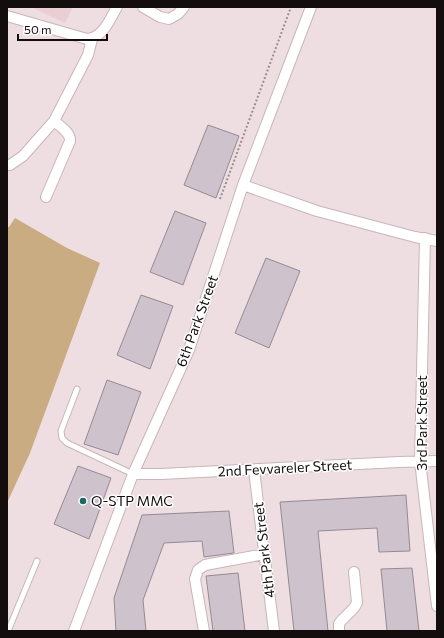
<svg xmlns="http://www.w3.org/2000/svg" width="444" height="638" viewBox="0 0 444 638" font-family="Commissioner,sans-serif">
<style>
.built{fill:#e9cfd3}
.green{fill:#caac82}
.building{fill:#cec2cc;stroke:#958a93}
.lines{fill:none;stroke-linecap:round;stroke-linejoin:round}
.service-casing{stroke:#c7b6b9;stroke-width:7}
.minor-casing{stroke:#c7b6b9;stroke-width:12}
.path{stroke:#988c8e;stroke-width:2;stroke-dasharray:2 2;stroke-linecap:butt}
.service{stroke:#fff;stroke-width:5}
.minor{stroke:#fff;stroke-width:10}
.poi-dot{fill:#1b6865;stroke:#fff;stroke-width:1.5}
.labels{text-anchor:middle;stroke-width:3;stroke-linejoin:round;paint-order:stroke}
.street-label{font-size:14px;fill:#130d0e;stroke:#fff}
.poi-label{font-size:14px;fill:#130d0e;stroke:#fff;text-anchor:start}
</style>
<rect width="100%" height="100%" fill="#efdee1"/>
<path class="built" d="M31 7H73L65 23Z"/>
<path class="green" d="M15 218 67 248 100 263 30 453 7 503V227H9Z"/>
<path class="building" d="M208 125 239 136 216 198 184 185Z
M175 211 206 223 183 285 150 272Z
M266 258 300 271 269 348 235 333Z
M141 295 173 306 150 369 117 355Z
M107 380 141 392 118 455 84 444Z
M78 466 111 478 89 539 54 524Z
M406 495 410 551 379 552 377 528 318 531 328 631H294L280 502Z
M229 511 234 553 204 557 202 541 164 543 143 600 146 631H116L114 598 142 515Z
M412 568 419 631H387L381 569Z
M238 573 245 631H213L206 576Z"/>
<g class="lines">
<defs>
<path id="service" d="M77 389 61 431 62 438 67 443 133 474
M8 631 37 561"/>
<path id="minor" d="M143 7 160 17 169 19 178 14 184 7
M7 16 87 39C103 38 110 19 117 7
M7 165H10L23 156 54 121 88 55 92 39
M243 185 317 211 415 237 437 241
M46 197 70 141C71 133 60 126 54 121
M425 238 420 461 437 606
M254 470 274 631
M133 474H161L399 462 437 461
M74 631 133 474 189 350 243 185 311 7
M204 631 195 579 198 570 205 565 265 554
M339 631V624L341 621 354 608 357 603 354 572"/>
</defs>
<use href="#service" class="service-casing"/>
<use href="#minor" class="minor-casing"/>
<path class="path" d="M220 199 291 7"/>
<use href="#service" class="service"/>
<use href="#minor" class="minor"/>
</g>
<circle class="poi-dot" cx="83" cy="501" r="4"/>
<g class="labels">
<g class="street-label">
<text transform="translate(197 321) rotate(-70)" y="5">6th Park Street</text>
<text transform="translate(422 423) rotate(-90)" y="5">3rd Park Street</text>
<text transform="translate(285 468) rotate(-3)" y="5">2nd Fevvareler Street</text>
<text transform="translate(264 550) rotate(-97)" y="5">4th Park Street</text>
</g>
<g class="poi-label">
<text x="91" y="506">Q-STP MMC</text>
</g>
</g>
<rect width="444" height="638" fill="none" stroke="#130d0e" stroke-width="16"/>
<path d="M18 34v6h89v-6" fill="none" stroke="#130d0e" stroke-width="2"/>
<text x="24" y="34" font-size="12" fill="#130d0e" stroke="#ffffff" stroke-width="3" paint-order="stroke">50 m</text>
</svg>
